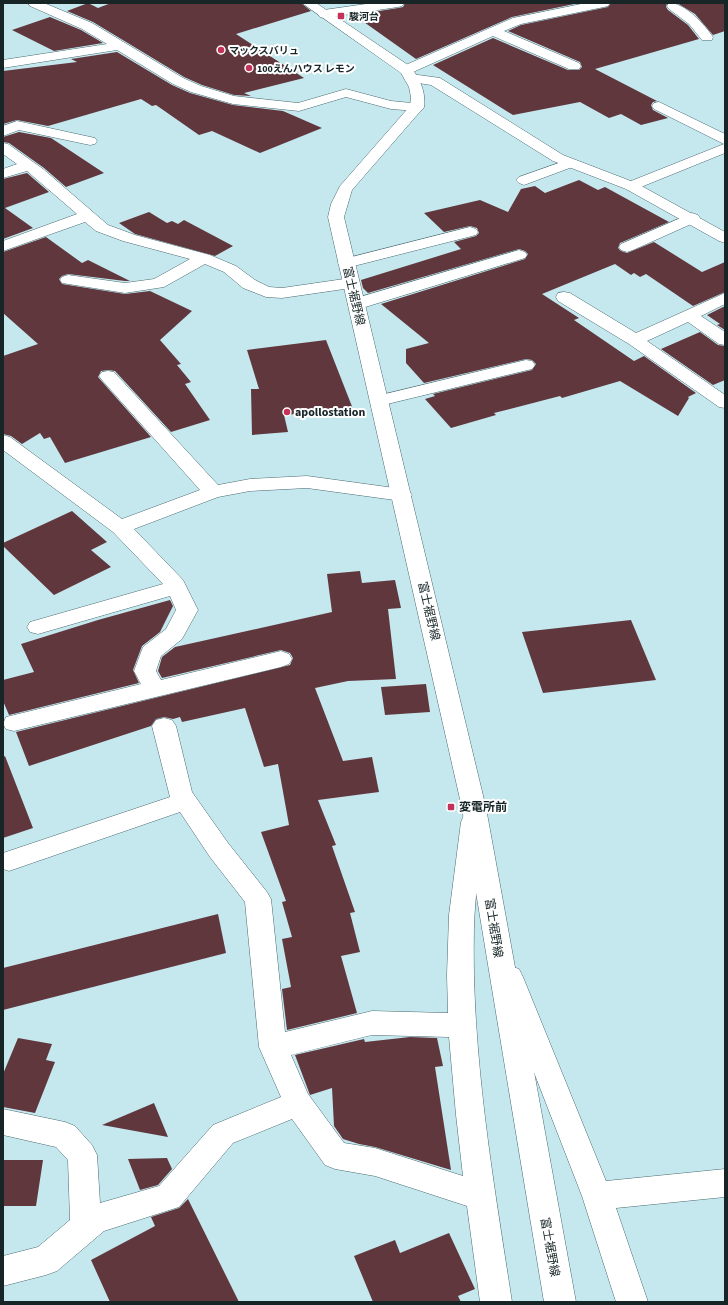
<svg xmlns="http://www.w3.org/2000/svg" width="728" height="1305" viewBox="0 0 728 1305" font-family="'Source Sans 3','Noto Sans JP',sans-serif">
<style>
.building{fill:#61373e}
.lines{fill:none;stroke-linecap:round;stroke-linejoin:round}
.minor-casing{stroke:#4a6a70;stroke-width:1}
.tertiary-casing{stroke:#4a6a70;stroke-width:1}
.primary-casing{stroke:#4a6a70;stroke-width:1}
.minor{fill:#fff;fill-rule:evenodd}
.tertiary{fill:#fff;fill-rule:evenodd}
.primary{fill:#fff;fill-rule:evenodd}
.poi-dot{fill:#c33359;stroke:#fff;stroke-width:1.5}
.labels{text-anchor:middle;stroke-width:4;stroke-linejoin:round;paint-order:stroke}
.far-poi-label{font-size:10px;font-weight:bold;fill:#172527;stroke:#fff;text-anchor:start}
.street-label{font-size:12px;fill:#172527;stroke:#fff}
.poi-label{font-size:12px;font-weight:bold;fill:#172527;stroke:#fff;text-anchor:start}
</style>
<rect width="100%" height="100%" fill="#c5e8ef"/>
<path class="building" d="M88 3 98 8 111 3H301L311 11 236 34 304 78 244 93 251 96 234 95 202 85 184 77 93 22 67 11Z
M405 3H579L512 17 416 59 354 15 398 8 403 7Z
M611 3H667L666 7 668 10 688 25 699 39 595 69 657 101 653 102 651 105 653 110 668 118 641 125 621 114 609 118 580 102 513 115 433 65 493 38 568 70H579L582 67 580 62 508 31 521 25 608 7Z
M677 3H725V31L713 35 695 14Z
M50 17 81 30 103 43 54 51 12 30Z
M117 52 172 85 190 93 233 105 283 111 322 128 260 153 212 131 199 135 156 105 152 106 141 99 48 126 17 120 3 124V71L77 62 71 59Z
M19 132 51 138 104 173 66 187 44 168 9 143 3 142V137Z
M27 173 49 192 5 208 33 228 3 239V179Z
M579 180 598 190 605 187 669 222 620 243 618 248 621 251 627 253 654 242 702 272 725 262V292L693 306 646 274 640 277 634 273 631 275 615 264 542 294 579 318 574 320 634 361 644 356 696 393 688 397 689 398 678 416 620 381 562 398 560 396 494 413 496 415 451 428 425 399 435 396 433 394 532 370 536 364 532 360 526 359 424 383 406 363V349L429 343 381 304 525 259 528 254 525 251 519 249 368 293 363 288 361 280 461 249 454 242 476 236 479 233 477 228 470 226 444 232 424 213 480 200 508 212 521 189 535 186 545 193Z
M149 212 167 223 172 221 178 224 184 220 233 246 215 256 135 234 119 223Z
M46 237 82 263 88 260 130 281H125L68 274 62 276 59 279 62 284 125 294 150 291 192 311 160 340 181 364 177 365 191 382 185 384 210 420 171 432 115 371 108 370 101 371 98 377 151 437 65 463 50 437 44 439 40 433 22 444 11 436 3 434V356L38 344 3 313V252Z
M725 306V330L717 325 720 324 707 315Z
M700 332 718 345 725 346V380L713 385 661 349Z
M326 340 353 409 284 415 288 432 252 435 251 389H259L247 350Z
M72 511 107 542 91 550 111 567 54 595 3 546V543Z
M360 571 362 583 395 580 401 608 388 609 396 679 348 681 315 688 343 761 372 757 379 792 318 800 336 845 332 846 355 912 350 913 360 952 341 956 357 1013 287 1030 282 989 291 987 282 939 292 937 282 902 286 901 261 832 289 825 278 764 264 767 245 708 182 722 180 717 173 719 164 717 156 719 151 726 29 766 16 732 290 665 293 658 290 653 281 650 162 678 158 671 162 657 175 647 332 612 327 574Z
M170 600 173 606 160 632 142 646 133 670 139 683 9 715 3 701V680L34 672 21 644 98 620Z
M631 620 656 680 543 693 522 632Z
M426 684 430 712 385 715 381 687Z
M5 756 33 828 3 838V757Z
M218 914 226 953 3 1010V968Z
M410 1037 437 1038 443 1066 435 1067 451 1170 375 1147 359 1144 343 1139 334 1126 332 1088 310 1095 295 1055 364 1039 365 1042Z
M18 1038 52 1044 46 1060 55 1062 35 1113 3 1107V1074Z
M154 1103 168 1137 102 1125Z
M167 1158 172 1169 158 1185 140 1190 128 1159Z
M3 1160H43L36 1206H3Z
M188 1199 239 1302H110L91 1260 155 1226 151 1217 179 1208Z
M449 1233 475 1289 458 1296 461 1302H373L354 1256 395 1240 400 1253Z"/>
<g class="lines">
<defs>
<path id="minor" d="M28 3H44L92 23 183 78 201 86 234 96 298 103 346 89 391 101 422 104 424 107 422 110 417 111 391 109 346 97 299 111 233 104 191 92 173 84 117 50 3 68V60L107 44 82 29 30 6Z
M373 3H404L402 6 398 7 324 18 320 17 318 14 320 11 324 10Z
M586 3H610L608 6 604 7 521 24 504 31 579 63 581 66 579 69H569L493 36 411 73H401L399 70 401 67 513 18Z
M669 3C684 2 705 25 713 37L712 40H702L689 24 669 9 667 6Z
M659 102 725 134V153L636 189 631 191 626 189 623 186 626 183 724 144 654 109 652 106 654 103Z
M17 121 95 138 97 141 95 144 90 145 19 130 3 136V126Z
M3 143 8 144 43 169 108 225 135 235 210 255 236 266 255 280 269 287 282 288 351 278 357 279 359 283 357 287 351 288 282 298 266 297 243 288 224 272 205 264 164 287 125 293 62 283 60 280 62 277 68 275 125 283 154 279 190 259 123 241 96 231 85 222 3 251V241L77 214 27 171 3 178V169L17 164 3 154Z
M570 159 575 160 577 163 575 166 524 185 519 183 516 180 519 177Z
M692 213 698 215 700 218 698 221 633 250 627 252 621 250 619 247 621 244Z
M470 227 476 229 478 232 476 235 346 268 340 266 338 263 340 260Z
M519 250 525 252 527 255 525 258 362 308 356 309 350 308 348 304 350 300Z
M564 292 570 293 636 333 725 293V304L701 316 725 332V345L719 344 688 322 647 341 725 395V408L719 407 629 344 558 301 556 297 558 293Z
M526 360 532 361 535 365 532 369 379 406 373 405 370 401 373 397Z
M108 371 114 372 218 485 250 479 307 476 402 489 409 491 412 495 409 499 402 501 307 488 250 491 218 497 134 529 183 580 198 610 182 639 161 656 156 671 161 680 281 651 289 654 292 659 289 664 281 667 14 731 6 729 3 724 6 717 141 684 134 671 143 647 166 629 176 610 170 596 38 634 30 632 27 627 30 622 163 584 113 532 3 450V435L10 437 122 519 200 490 102 380 99 376 102 372Z
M164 718 172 720 176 726 192 792 228 843 267 892 271 899 285 1032 372 1011 448 1013 447 975 449 915 461 822 464 815 473 813 482 815 485 822C481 857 475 892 474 927 471 1053 493 1178 512 1302H480L467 1206 375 1176 335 1169 325 1165 292 1119 233 1143 179 1207 104 1231 57 1271 46 1275 3 1286V1256L38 1247 70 1220 68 1160 56 1147 3 1135V1109L65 1122 75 1126 92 1145 97 1155 100 1203 159 1186 213 1125 281 1097 259 1047 245 902 210 857 180 812 9 871 3 869V853L170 797 152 726 156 720ZM372 1035 449 1037 456 1115 463 1176 375 1148 344 1143 308 1094 291 1055Z
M510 966 519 969 523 977 606 1181 725 1169V1197L616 1208 648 1302H616L582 1196 497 977 501 969Z"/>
<path id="tertiary" d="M411 74 440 78 563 155 636 183 725 232V243L719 241 626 189 553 161 431 85 406 81 404 78 406 75Z"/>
<path id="primary" d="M302 3H316L411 67C420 80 426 91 424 107L352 190 344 217 486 808 576 1302H544L462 808 328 217 331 204 340 186 410 106 411 97 409 87 401 73Z"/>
</defs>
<use href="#minor" class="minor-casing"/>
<use href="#tertiary" class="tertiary-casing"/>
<use href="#primary" class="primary-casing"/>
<use href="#minor" class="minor"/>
<use href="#tertiary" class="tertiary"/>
<use href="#primary" class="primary"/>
</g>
<g class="poi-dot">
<rect x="337" y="12" width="8" height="8" rx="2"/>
<circle cx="221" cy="50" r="4"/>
<circle cx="249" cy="68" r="4"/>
<circle cx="287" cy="412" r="4"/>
<rect x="447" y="803" width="8" height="8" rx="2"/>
</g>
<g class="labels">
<g class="far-poi-label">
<text x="349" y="20">駿河台</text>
<text x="229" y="54">マックスバリュ</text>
<text x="257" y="72">100えんハウス レモン</text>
</g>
<g class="street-label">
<text transform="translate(354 296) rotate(77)" y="4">富士裾野線</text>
<text transform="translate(429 611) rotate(77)" y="4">富士裾野線</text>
<text transform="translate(494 928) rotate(81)" y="4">富士裾野線</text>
<text transform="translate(550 1247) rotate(80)" y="4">富士裾野線</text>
</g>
<g class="poi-label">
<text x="295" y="416">apollostation</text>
<text x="459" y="811">変電所前</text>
</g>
</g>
<rect width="728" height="1305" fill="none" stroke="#172527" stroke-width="8"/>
</svg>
